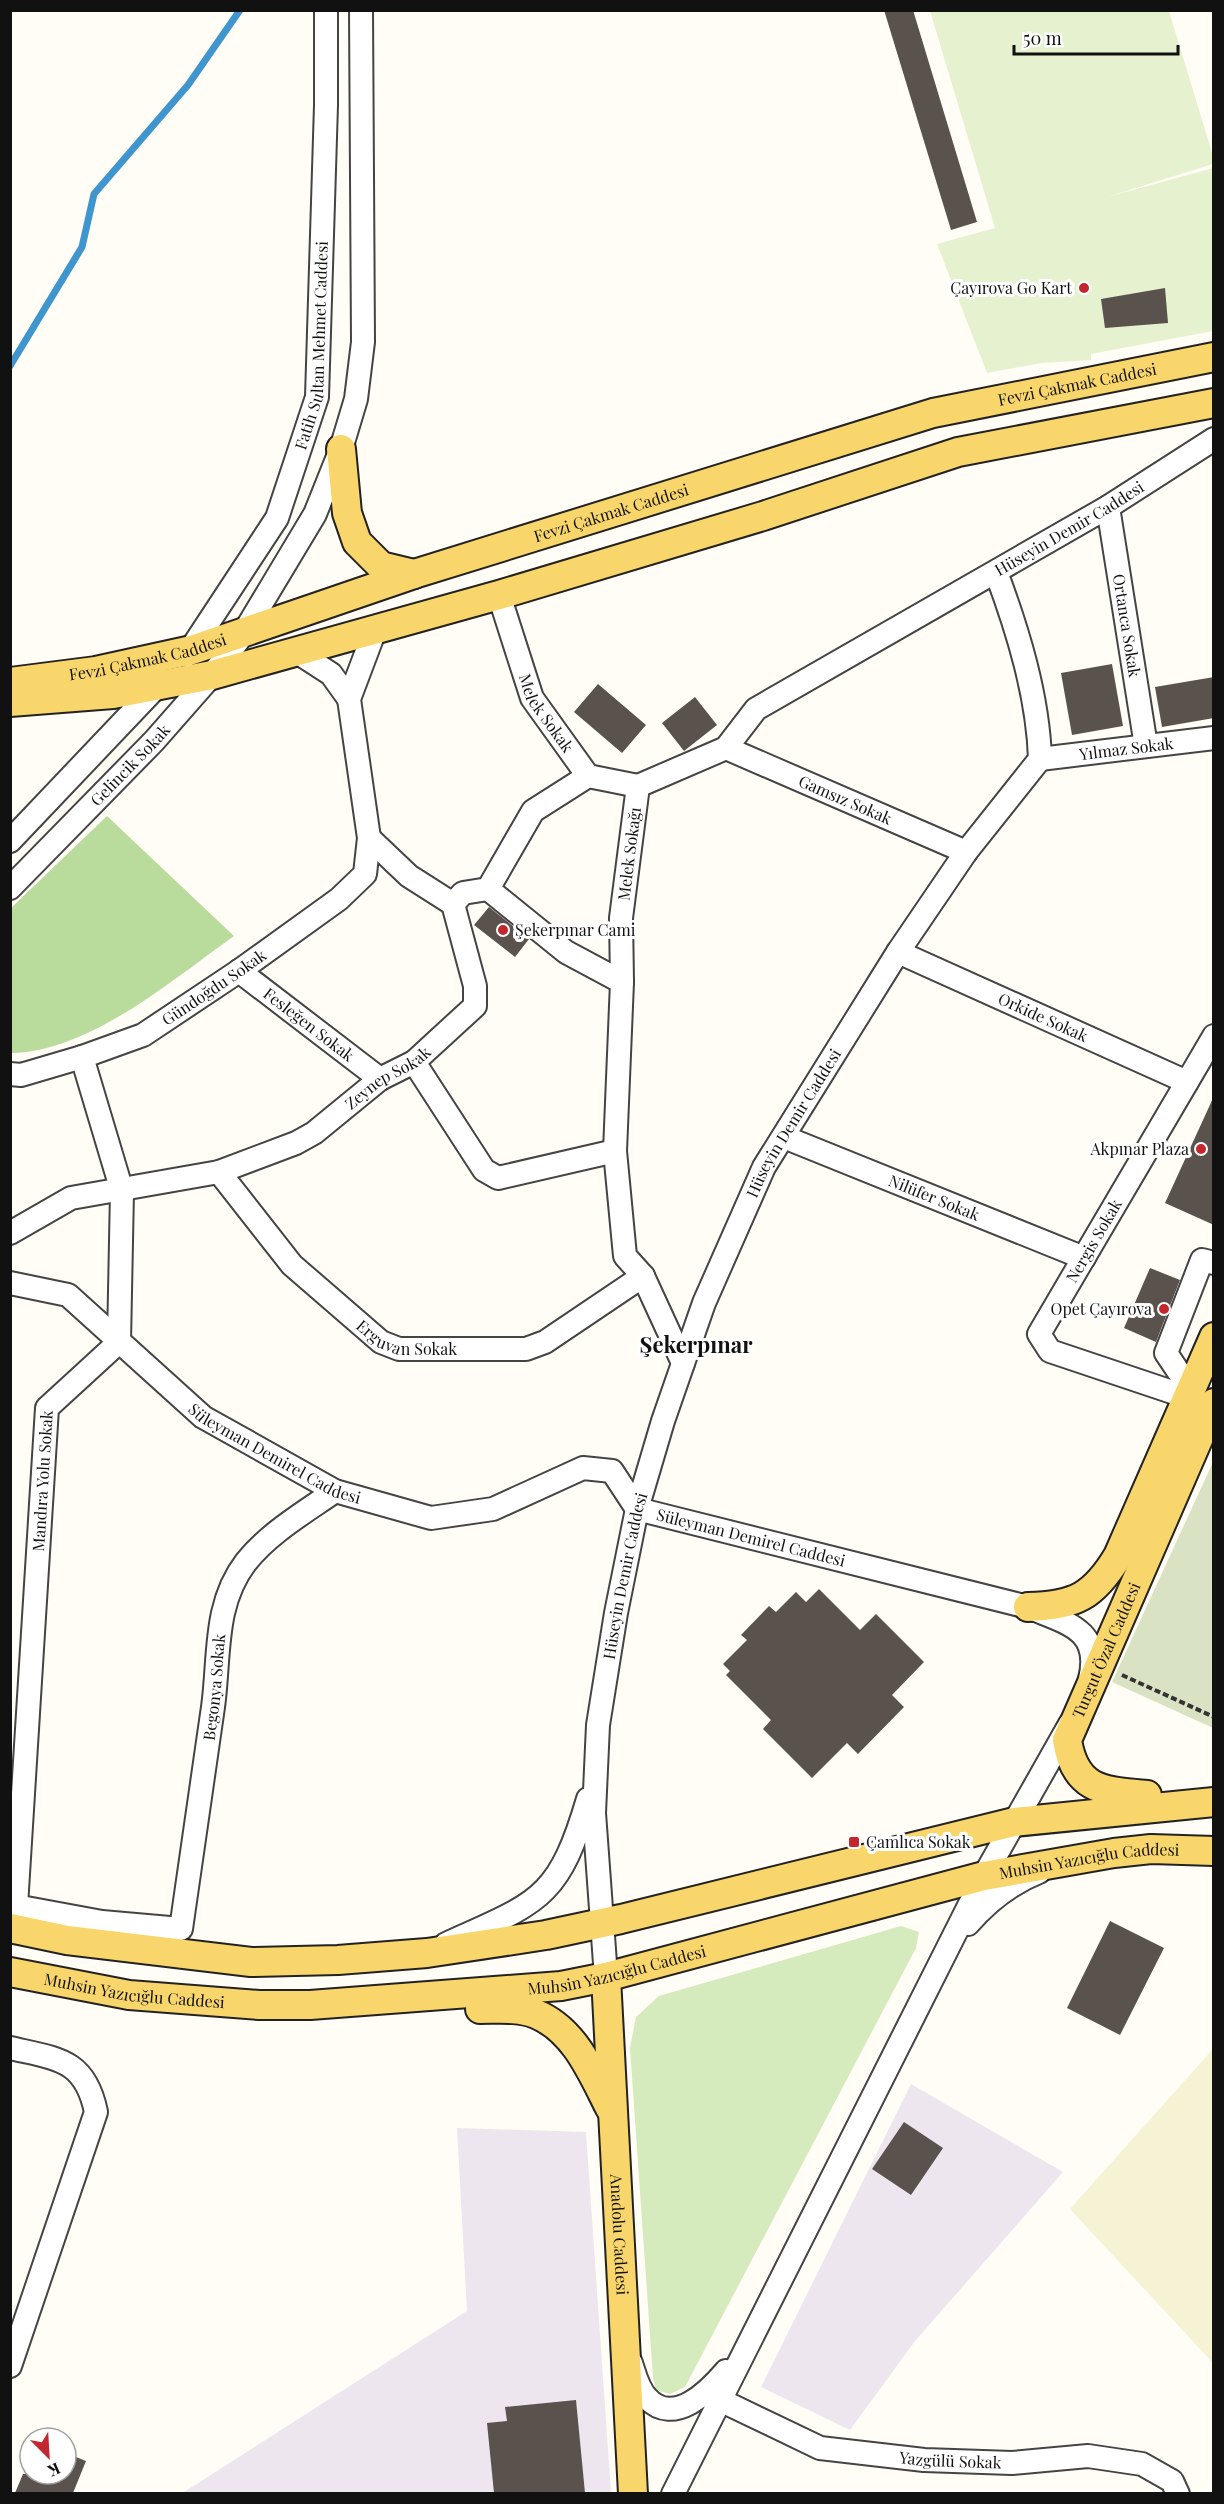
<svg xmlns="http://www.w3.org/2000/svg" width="1224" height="2504" viewBox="0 0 1224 2504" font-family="'Playfair Display',serif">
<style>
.industrial{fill:#eee6ef}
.farmland{fill:#f6f3d4}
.green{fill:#d5ebbd}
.forest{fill:#b9dc9c}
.cemetery{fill:#d9e3c4}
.pitch{fill:#e6f2cf}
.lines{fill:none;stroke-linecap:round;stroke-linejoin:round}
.stream{stroke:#3f96cf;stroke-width:7}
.building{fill:#5a524d}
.minor-casing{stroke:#444;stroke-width:26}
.major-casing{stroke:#222;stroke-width:32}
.path{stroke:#333;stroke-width:4;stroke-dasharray:6 3;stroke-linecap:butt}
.minor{stroke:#fff;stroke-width:22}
.major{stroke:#f9d66b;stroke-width:28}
.poi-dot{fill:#c4262e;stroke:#fff;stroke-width:2}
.labels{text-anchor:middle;stroke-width:6;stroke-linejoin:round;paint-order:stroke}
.poi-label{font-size:16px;fill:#111;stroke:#fff;text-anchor:end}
.street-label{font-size:16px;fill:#111;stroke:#fff}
.district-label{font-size:22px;font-weight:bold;fill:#111;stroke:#fff}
</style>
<rect width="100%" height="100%" fill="#fffdf5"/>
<path class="industrial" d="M911 2084 1063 2172 915 2341 850 2430 761 2387Z
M457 2128 586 2132 611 2493 181 2494 467 2311Z"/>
<path class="farmland" d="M1213 2049V2363L1070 2209Z"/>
<path class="green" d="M901 1926 919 1932 916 1948 685 2387 670 2394 656 2390 653 2378 630 2048 636 2017 659 1996Z"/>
<path class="forest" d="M107 816 234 936C172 980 89 1052 11 1053V908Z"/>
<path class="cemetery" d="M1213 1462V1728L1112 1682Z"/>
<path class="pitch" d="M930 11H1169L1213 156V164L1107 197 1213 168V331L1091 354V360L1041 363 987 373 937 244 995 228Z"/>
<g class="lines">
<path class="stream" d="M10 366 82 247 94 194 188 85 240 10"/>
</g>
<path class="building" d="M884 10H913L977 222 951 230Z
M1165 288 1168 323 1105 328 1101 299Z
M1112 664 1123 726 1072 735 1061 673Z
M1214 677V718L1162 727 1155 687Z
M598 684 646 725 622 753 574 712Z
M695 697 717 725 684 751 662 723Z
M489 907 529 939 515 957 474 925Z
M1214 1096V1225L1165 1203Z
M1150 1268 1180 1280 1156 1342 1124 1328Z
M819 1589 860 1630 876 1614 924 1662 892 1695 904 1707 858 1754 847 1743 812 1778 763 1729 771 1720 726 1675 730 1671 723 1664 747 1640 741 1635 769 1606 776 1612 796 1592 806 1602Z
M1110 1921 1164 1948 1120 2035 1067 2008Z
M904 2122 943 2148 911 2195 872 2169Z
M576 2400 585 2493H494L487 2423 507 2421 505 2407Z
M66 2453 86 2461 73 2493H15L23 2474H66Z"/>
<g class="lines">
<defs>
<g id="minor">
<path id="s1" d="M1108 507 1146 746"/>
<path id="s2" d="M499 595 532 698 588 776 638 786"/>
<path d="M297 652 331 674 349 699"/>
<path id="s3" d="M187 655 277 518 317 397 326 105V10"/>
<path id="s4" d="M726 748 966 852"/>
<path id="s5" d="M1040 759 1214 738"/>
<path d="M369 838 409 876 453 904"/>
<path d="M10 841 162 681"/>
<path id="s6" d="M10 888 154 741 212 675 243 634 315 514 341 449 356 399 363 342 361 10"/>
<path d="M488 889 566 952 622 982"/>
<path d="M453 904 463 893 488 889 533 811 588 776"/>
<path id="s7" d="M898 952 1187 1082"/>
<path id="s8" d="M239 971 380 1079"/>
<path d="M414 1062 484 1170 498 1178 615 1151"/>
<path id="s9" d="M10 1074 21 1075 82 1057 143 1035 239 971 339 899 365 874 369 838 349 699 375 630"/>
<path id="s10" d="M784 1137 1084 1258"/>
<path id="s11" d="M219 1172 292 1265 381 1342 399 1349H526L545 1342 643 1276"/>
<path id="s12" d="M10 1233 71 1198 219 1172 296 1143 314 1133 380 1079 414 1062 475 1006V986L453 904"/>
<path id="s13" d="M10 1283 68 1295 203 1417 335 1491 431 1518 493 1509 583 1468 612 1471 637 1509 1028 1607C1066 1623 1102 1629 1090 1679"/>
<path id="s14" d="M683 1363 643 1276 625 1256 615 1151 622 982 621 918 638 786 726 748 756 709 1108 507 1214 439"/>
<path d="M1190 1389 1166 1353 1202 1260 1214 1263"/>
<path id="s15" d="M1187 1397 1050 1351 1039 1334 1214 1036"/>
<path id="s16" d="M10 1905 102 1922 181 1929C192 1855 203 1781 213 1707 220 1657 213 1605 246 1562 269 1533 305 1512 335 1491"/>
<path id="s17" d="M16 1906 47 1408 119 1342 122 1191 82 1057"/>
<path d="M968 1924C988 1901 1011 1883 1039 1872"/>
<path d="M446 1944C538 1902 558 1901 588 1799"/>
<path id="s18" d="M606 1977 594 1813 598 1725 616 1613 637 1509 663 1421 704 1303 764 1167 898 952 966 852 1040 759C1038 696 1018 631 996 572"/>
<path d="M10 2048C58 2059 85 2059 96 2112L10 2366"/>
<path d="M631 2363C635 2375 638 2389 647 2398 674 2427 709 2391 726 2371"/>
<path id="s19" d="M720 2400 820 2448 924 2460 1012 2463 1088 2456 1142 2464 1172 2481 1178 2494"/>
<path d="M673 2494 984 1876 1070 1724"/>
</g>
<g id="major">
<path d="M341 449 347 513 357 542 381 566 414 574"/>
<path id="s20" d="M10 682 96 671 192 650 414 574 933 413 1214 357"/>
<path d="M10 702 113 694 212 675 499 595 763 516 958 452 1214 403"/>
<path d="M1028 1607C1075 1606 1094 1596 1118 1556L1214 1337"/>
<path id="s21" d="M1147 1795C1104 1791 1075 1791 1067 1740L1214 1403"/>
<path d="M10 1928 67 1940 251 1962 338 1960 427 1953 546 1935 621 1919 1014 1822 1214 1802"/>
<path id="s22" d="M10 1972 129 1995 259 2005H310L561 1986 606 1977 984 1876 1114 1853 1151 1849 1214 1851"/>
<path id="s23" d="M606 1977 633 2494"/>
<path d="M480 2009C498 2009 519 2007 536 2014 575 2030 592 2073 610 2108"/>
</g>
</defs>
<use href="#minor" class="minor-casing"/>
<use href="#major" class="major-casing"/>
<path class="path" d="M1122 1675 1214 1717"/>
<use href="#minor" class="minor"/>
<use href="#major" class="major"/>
</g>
<g class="poi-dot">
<circle cx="1084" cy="288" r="6"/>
<circle cx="503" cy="930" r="6"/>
<circle cx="1201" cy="1149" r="6"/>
<circle cx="1164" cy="1309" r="6"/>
<rect x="848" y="1836" width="12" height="12" rx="3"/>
</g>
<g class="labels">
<g class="poi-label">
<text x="1072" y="294">Çayırova Go Kart</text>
<text x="515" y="936" text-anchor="start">Şekerpınar Cami</text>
<text x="1189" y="1155">Akpınar Plaza</text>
<text x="1152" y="1315">Opet Çayırova</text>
<text x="866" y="1848" text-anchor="start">Çamlıca Sokak</text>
</g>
<g class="street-label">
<text dy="6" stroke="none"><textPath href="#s3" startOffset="342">Fatih Sultan Mehmet Caddesi</textPath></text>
<text dy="6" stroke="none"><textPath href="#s20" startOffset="1110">Fevzi Çakmak Caddesi</textPath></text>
<text dy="6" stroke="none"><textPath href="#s20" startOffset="626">Fevzi Çakmak Caddesi</textPath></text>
<text dy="6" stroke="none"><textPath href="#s14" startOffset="1101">Hüseyin Demir Caddesi</textPath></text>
<text dy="6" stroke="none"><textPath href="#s1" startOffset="120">Ortanca Sokak</textPath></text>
<text dy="6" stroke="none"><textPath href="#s20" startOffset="140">Fevzi Çakmak Caddesi</textPath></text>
<text dy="6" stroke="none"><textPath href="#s2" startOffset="128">Melek Sokak</textPath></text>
<text dy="6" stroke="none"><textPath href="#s5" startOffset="87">Yılmaz Sokak</textPath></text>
<text dy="6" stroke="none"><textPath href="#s6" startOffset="172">Gelincik Sokak</textPath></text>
<text dy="6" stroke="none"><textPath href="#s4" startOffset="130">Gamsız Sokak</textPath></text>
<text dy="6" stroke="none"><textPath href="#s14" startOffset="526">Melek Sokağı</textPath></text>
<text dy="6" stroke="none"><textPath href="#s9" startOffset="225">Gündoğdu Sokak</textPath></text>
<text dy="6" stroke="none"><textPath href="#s7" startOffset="159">Orkide Sokak</textPath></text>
<text dy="6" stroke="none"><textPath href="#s8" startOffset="88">Fesleğen Sokak</textPath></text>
<text dy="6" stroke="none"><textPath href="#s12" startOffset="416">Zeynep Sokak</textPath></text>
<text dy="6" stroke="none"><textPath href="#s18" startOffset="890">Hüseyin Demir Caddesi</textPath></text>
<text dy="6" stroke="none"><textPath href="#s10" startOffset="162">Nilüfer Sokak</textPath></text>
<text dy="6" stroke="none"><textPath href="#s15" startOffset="273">Nergis Sokak</textPath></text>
<text dy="6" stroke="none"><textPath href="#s11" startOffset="260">Erguvan Sokak</textPath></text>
<text dy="6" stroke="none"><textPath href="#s13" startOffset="322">Süleyman Demirel Caddesi</textPath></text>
<text dy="6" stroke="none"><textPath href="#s17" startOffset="426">Mandıra Yolu Sokak</textPath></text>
<text dy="6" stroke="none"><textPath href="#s13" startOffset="846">Süleyman Demirel Caddesi</textPath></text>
<text dy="6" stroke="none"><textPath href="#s18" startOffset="404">Hüseyin Demir Caddesi</textPath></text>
<text dy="6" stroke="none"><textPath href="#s21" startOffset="207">Turgut Özal Caddesi</textPath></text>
<text dy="6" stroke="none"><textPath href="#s16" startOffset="417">Begonya Sokak</textPath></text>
<text dy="6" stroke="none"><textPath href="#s22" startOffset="1098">Muhsin Yazıcığlu Caddesi</textPath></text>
<text dy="6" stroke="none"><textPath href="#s22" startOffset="612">Muhsin Yazıcığlu Caddesi</textPath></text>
<text dy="6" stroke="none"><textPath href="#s22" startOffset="126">Muhsin Yazıcığlu Caddesi</textPath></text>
<text dy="6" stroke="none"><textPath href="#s23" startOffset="258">Anadolu Caddesi</textPath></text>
<text dy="6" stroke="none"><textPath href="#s19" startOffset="242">Yazgülü Sokak</textPath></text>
</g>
<g class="district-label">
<text x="696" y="1353">Şekerpınar</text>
</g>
</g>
<rect width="1224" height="2504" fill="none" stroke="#111111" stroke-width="24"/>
<g transform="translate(48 2456) rotate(156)"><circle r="28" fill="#ffffff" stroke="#a0a0a0" stroke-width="1.5"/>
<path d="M0-4.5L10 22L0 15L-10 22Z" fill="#c4262e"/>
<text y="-9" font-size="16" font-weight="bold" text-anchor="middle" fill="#111111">K</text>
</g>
<path d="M1014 45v9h164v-9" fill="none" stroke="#111111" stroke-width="3"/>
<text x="1023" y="45" font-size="18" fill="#111111" stroke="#ffffff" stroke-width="4.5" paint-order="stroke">50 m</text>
</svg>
